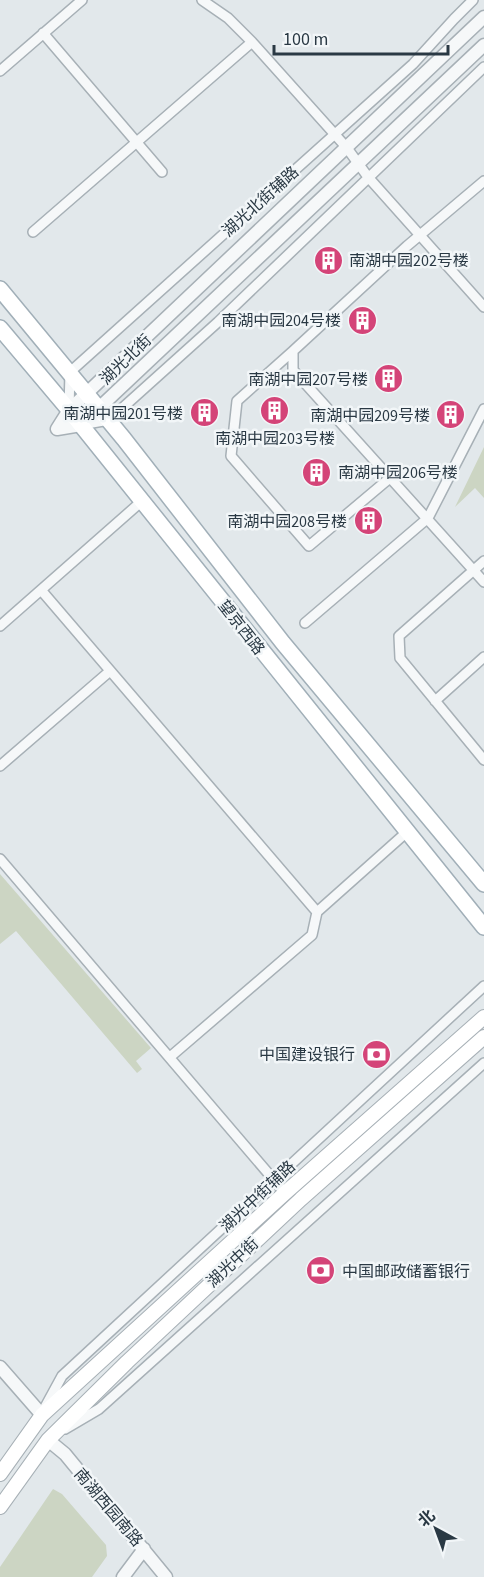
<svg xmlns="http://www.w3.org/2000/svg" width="484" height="1577" viewBox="0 0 484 1577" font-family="'Source Sans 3','Noto Sans SC',sans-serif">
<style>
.green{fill:#ccd5c3}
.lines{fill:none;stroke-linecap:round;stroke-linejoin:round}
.minor-casing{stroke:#a7b0b6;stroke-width:12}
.tertiary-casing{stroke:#a7b0b6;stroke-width:15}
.secondary-casing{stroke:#a7b0b6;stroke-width:16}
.primary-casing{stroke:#a1afb8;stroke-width:18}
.minor{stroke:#f6f8f9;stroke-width:9}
.tertiary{stroke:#f6f8f9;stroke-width:12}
.secondary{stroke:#fff;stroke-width:14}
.primary{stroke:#fff;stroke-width:15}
.labels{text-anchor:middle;stroke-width:5;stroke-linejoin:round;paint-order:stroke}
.street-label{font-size:16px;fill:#2a3944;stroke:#f2f6f8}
.poi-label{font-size:16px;fill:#2a3944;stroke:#f2f6f8;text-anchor:end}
</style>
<rect width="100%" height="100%" fill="#e2e8eb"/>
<path class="green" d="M484 447V498L475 488 455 507Z
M0 874 151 1048 136 1061 142 1069 137 1073 16 931 0 944Z
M53 1489 62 1494 106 1545 107 1556 92 1577H0V1567Z"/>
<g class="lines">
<defs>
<path id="minor" d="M202 0 228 18 252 42 347 148 368 177 484 307
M43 33 162 172
M0 71 82 0
M484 181 407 246 293 351V370L484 582
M33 232 252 42
M293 351 237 401 231 456 309 546 391 477
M69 409 70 372 413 64 454 19 473 0
M81 425 109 420 218 322 484 67
M484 561 399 636 400 658 484 760
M41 590 317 912 312 935 170 1057
M305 623 428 518 484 409
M0 626 142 501
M435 701 484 657
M0 766 110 671
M0 859 285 1193
M317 912 408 831
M44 1409 62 1376 484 986
M65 1429 99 1409 484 1063"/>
<path id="tertiary" d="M57 429 69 410 484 17
M57 429 81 425 484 45
M0 1367 42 1415
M48 1440 65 1454 166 1577
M123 1577 144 1549"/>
<path id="secondary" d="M0 1474 42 1415 285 1193 484 1017
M0 1507 48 1440 127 1362 301 1199 484 1037"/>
<path id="primary" d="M0 289 124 439 283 643 484 884
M0 328 69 410 484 927"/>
</defs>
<use href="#minor" class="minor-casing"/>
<use href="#tertiary" class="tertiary-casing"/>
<use href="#secondary" class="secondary-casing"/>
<use href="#primary" class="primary-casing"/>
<use href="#minor" class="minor"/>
<use href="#tertiary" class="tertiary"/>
<use href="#secondary" class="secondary"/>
<use href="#primary" class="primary"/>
</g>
<defs>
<symbol id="building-disc" viewBox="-11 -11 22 22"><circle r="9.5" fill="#d44478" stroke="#f2f6f8"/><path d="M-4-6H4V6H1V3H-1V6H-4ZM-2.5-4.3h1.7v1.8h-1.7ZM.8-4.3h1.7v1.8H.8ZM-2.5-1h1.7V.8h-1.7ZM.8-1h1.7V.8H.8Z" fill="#fff"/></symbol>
<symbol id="bank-disc" viewBox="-11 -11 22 22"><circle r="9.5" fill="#d44478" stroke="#f2f6f8"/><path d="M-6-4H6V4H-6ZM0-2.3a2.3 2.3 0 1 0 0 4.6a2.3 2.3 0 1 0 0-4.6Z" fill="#fff"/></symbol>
</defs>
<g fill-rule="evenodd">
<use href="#building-disc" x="312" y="244" width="33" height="33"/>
<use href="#building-disc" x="346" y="304" width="33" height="33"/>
<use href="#building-disc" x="372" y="362" width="33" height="33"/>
<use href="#building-disc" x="258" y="394" width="33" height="33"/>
<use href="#building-disc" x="188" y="396" width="33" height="33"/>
<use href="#building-disc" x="434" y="398" width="33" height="33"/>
<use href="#building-disc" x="300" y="456" width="33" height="33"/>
<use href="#building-disc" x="352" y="504" width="33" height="33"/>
<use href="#bank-disc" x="360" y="1038" width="33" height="33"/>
<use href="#bank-disc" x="304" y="1254" width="33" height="33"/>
</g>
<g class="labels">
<g class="street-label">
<text transform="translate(260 201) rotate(-42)" y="6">湖光北街辅路</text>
<text transform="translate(125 359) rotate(-44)" y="6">湖光北街</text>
<text transform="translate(242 627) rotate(52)" y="6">望京西路</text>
<text transform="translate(257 1196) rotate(-43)" y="6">湖光中街辅路</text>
<text transform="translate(232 1262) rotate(-43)" y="6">湖光中街</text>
<text transform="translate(109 1507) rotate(50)" y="6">南湖西园南路</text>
</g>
<g class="poi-label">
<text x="349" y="266" text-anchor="start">南湖中园202号楼</text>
<text x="341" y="326">南湖中园204号楼</text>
<text x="368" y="385">南湖中园207号楼</text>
<text x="183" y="419">南湖中园201号楼</text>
<text x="430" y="421">南湖中园209号楼</text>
<text x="275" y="444" text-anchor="middle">南湖中园203号楼</text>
<text x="338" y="478" text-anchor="start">南湖中园206号楼</text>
<text x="347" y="527">南湖中园208号楼</text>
<text x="355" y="1060">中国建设银行</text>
<text x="342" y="1277" text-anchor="start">中国邮政储蓄银行</text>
</g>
</g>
<g transform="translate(436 1529) rotate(319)" stroke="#f2f6f8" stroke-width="4.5" paint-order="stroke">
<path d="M0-4.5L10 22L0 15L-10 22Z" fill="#2a3944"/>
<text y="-9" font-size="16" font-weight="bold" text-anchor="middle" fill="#2a3944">北</text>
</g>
<path d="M274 45v9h174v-9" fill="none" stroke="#2a3944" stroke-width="3"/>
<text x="283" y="45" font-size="18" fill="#2a3944" stroke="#f2f6f8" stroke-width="4.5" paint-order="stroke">100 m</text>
</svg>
